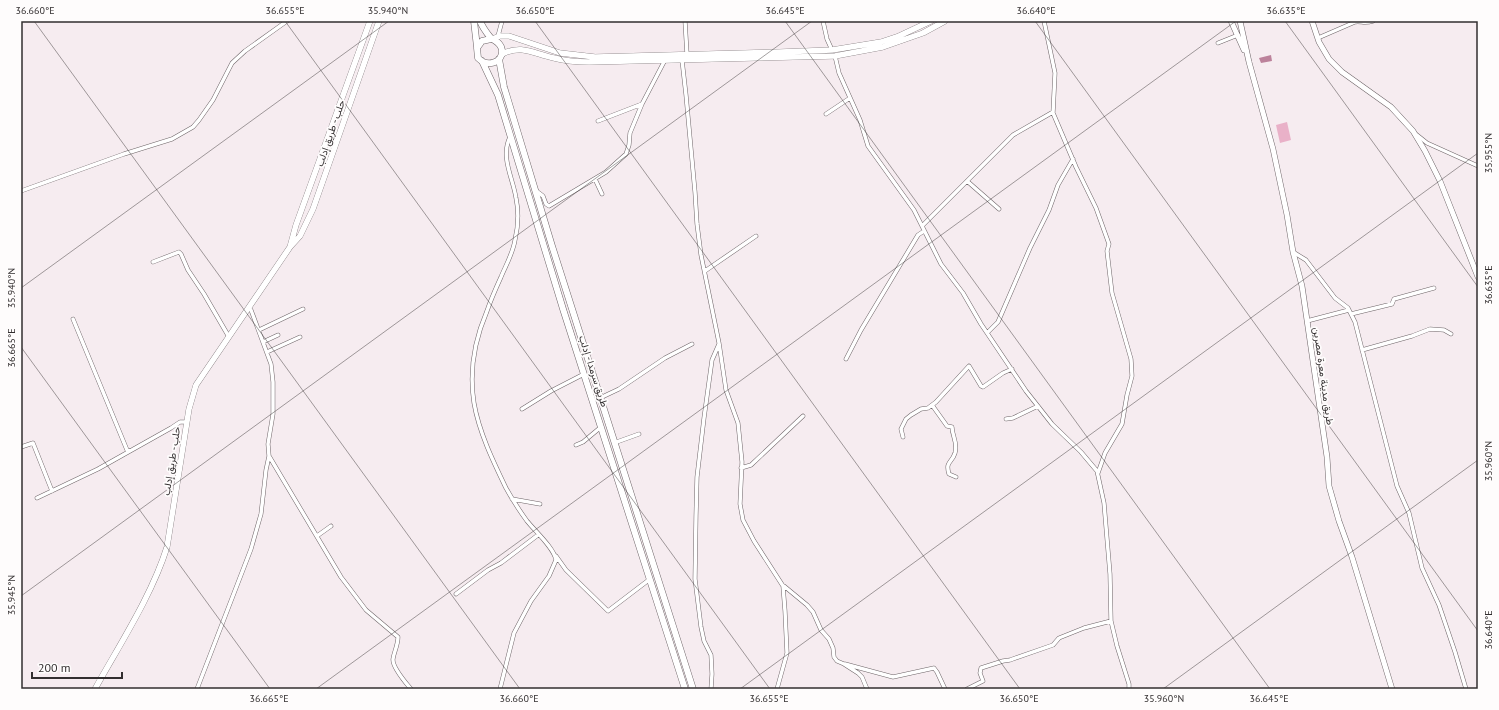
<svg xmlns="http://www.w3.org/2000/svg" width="1499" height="710" viewBox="0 0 1499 710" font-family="'PT Sans',Vazirmatn,sans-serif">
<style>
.green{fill:#e9b1c8}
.water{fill:#bc829b}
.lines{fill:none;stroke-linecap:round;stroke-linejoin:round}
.street-casing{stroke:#6e6568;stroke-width:4.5}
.secondary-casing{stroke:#6e6568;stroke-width:6}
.primary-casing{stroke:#6e6568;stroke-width:6}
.highway-casing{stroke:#6e6568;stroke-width:7}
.street{stroke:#fff;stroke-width:3.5}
.secondary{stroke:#fff;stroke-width:5}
.primary{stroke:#fff;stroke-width:5.5}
.highway{stroke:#fff;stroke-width:6}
.ticks{fill:none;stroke:#322e2f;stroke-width:1;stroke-opacity:0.45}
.labels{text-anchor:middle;stroke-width:3.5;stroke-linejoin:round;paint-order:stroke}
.street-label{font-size:10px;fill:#322e2f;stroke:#fefcfc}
.neatline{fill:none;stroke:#322e2f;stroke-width:1.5}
.ticks-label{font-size:10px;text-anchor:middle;fill:#322e2f}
</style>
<rect width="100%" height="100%" fill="#f6ecf0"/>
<path class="green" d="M1287 122 1291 140 1280 143 1276 125Z"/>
<path class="water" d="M1271 55 1272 61 1261 63 1259 58Z"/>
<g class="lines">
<defs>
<path id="street" d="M685 21 687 54
M823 21 827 39 832 50
M1044 21 1055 73 1053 113 1076 167 1096 208 1109 244 1107 251 1112 293 1131 359 1132 376 1127 395 1122 424 1105 453 1098 473
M498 36 502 21
M1318 38 1355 22C1362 21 1364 24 1373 21
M1218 43 1238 35
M835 56 839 73 860 120 868 146 914 210 941 264 963 293 981 324 1026 391 1052 424 1081 452 1097 471 1104 503 1110 574 1111 621 1117 646 1129 684V689
M682 60 686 95 695 192 697 224 701 255 719 343 726 390 738 423 742 462 740 504 743 520 754 541 783 586 785 611 787 653 777 689
M826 114 850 98
M598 121 642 104 665 60
M1417 135 1427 143 1478 166
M595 179 602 194
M967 181 999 209
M535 190 543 196 546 204 549 206 606 172 626 154 629 145 630 133 642 104
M21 191 124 154 172 139 193 127 199 120 213 100 232 63 245 51 287 21
M922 226 1013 135 1053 112
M1293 252 1306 260 1335 298 1348 308 1355 322 1397 486 1409 513 1422 568 1439 605 1455 652 1466 689
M153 262 179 252 181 254 188 270 204 294 229 337
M705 271 756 236
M1351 314 1392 304 1394 299 1434 288
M73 319 127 450 130 451
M1307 321 1349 310
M259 330 303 309
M987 333 998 322 1030 248 1049 210 1058 185 1073 159
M263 342 278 335
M1362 350 1412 336 1430 329 1444 330 1451 334
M267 352 300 337
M846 359 861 330 918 235 924 231
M600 398 619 389 665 358 692 344
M932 405 947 426 952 427C952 436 958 442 955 453 952 463 945 461 949 474L956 477
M522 409 551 391 584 374
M1006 419 1013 418 1038 406
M903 437 901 429 906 419 911 415 921 409 928 408 936 402 969 366 981 386 983 387 1003 373 1012 369
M614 443 639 434
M576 445 583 442 601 427
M21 447 33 443 52 491
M269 456 341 577 366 610 398 637C398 645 394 652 393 659 392 667 406 683 411 689
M741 468 751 465 803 416
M37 498 98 469 171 428 180 422H187
M512 499 540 504
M317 536 331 526
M556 556 566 570 608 611 650 579
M783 586H784L807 605 813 612 821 630 829 639 833 648 834 657 837 661 844 664 858 673 862 677 867 689
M456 594 488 570 501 563 538 535
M845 664 893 677 934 668 937 672 945 689
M197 689 251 549 261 514 266 470 269 456 268 444 273 414V382L271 364 251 310 249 308
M500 689 514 633 531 601 549 576 556 560C554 548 535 531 527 521 519 510 512 499 506 488 493 461 479 432 474 403 469 372 475 339 487 311 491 299 496 288 501 277 506 265 513 253 515 240 518 227 519 212 516 198 513 178 500 157 510 137
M711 689 712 674 711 655 704 641 701 627 695 579 696 516 697 477 704 418 712 360 719 344
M967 689 983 681 980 673 981 668 1003 661 1010 660 1053 645 1059 638 1084 628 1111 621"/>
<path id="secondary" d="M1231 21 1244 50
M1240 21 1249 62 1273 149 1287 215 1293 252 1302 286 1327 457 1329 486 1339 521 1352 557 1392 689
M1312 21 1319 42 1329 59 1342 72 1391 107 1413 131 1425 151 1440 181 1478 277"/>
<path id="primary" d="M492 39 500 36H509L560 53 595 57 780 52 832 50 881 42 899 36 931 21
M502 54C522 44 534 54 554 58 565 61 577 62 589 62L835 56 883 47 923 33 945 21
M290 247 296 225 370 21
M95 689C120 644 152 595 167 547L189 409 196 385 290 247 300 236 313 209 379 21"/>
<path id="highway" d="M474 21 477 47
M480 21C482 26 486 32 490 37 494 41 501 42 502 50 503 64 486 67 478 58L477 48 482 41 491 39
M499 59 504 87 552 246 693 689
M482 61 498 95 563 309 685 689"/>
</defs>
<use href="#street" class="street-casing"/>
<use href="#secondary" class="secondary-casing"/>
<use href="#primary" class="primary-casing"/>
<use href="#highway" class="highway-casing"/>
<use href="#street" class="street"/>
<use href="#secondary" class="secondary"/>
<use href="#primary" class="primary"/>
<use href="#highway" class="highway"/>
</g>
<path class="ticks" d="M34 21 520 689M285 21 770 689M535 21 1020 689M785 21 1270 689M1035 21 1478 631M1285 21 1478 287M21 288 389 21M21 347 270 689M21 596 812 21M316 689 1236 21M740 689 1478 153M1163 689 1478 460"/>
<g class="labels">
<g class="street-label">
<text transform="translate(330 133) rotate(-71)" y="4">حلب - طريق إدلب</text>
<text transform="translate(594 371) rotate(72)" y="4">طريق سرمدا - إدلب</text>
<text transform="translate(1324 376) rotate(82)" y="4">طريق مدينة معرة مصرين</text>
<text transform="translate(171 461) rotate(-81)" y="4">حلب - طريق إدلب</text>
</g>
</g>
<rect width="1499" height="710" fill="none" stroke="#fefcfc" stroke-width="44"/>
<path d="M32 672v6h90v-6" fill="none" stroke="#322e2f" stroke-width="2"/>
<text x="38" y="672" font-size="12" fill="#322e2f" stroke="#fefcfc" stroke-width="3" paint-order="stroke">200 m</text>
<rect x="22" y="22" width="1455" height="666" class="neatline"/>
<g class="ticks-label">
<text x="35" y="14">36.660°E</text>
<text x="285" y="14">36.655°E</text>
<text x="388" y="14">35.940°N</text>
<text x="535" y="14">36.650°E</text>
<text x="785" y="14">36.645°E</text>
<text x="1036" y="14">36.640°E</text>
<text x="1286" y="14">36.635°E</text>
<text transform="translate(1488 153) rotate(-90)" y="4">35.955°N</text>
<text transform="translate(1488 285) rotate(-90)" y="4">36.635°E</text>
<text transform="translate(11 288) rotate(-90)" y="4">35.940°N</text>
<text transform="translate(11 348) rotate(-90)" y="4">36.665°E</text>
<text transform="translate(1488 461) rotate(-90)" y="4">35.960°N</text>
<text transform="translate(11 595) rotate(-90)" y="4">35.945°N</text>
<text transform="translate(1488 630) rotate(-90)" y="4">36.640°E</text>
<text x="269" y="702">36.665°E</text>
<text x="519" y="702">36.660°E</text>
<text x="769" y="702">36.655°E</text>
<text x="1019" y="702">36.650°E</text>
<text x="1164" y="702">35.960°N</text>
<text x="1269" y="702">36.645°E</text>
</g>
</svg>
